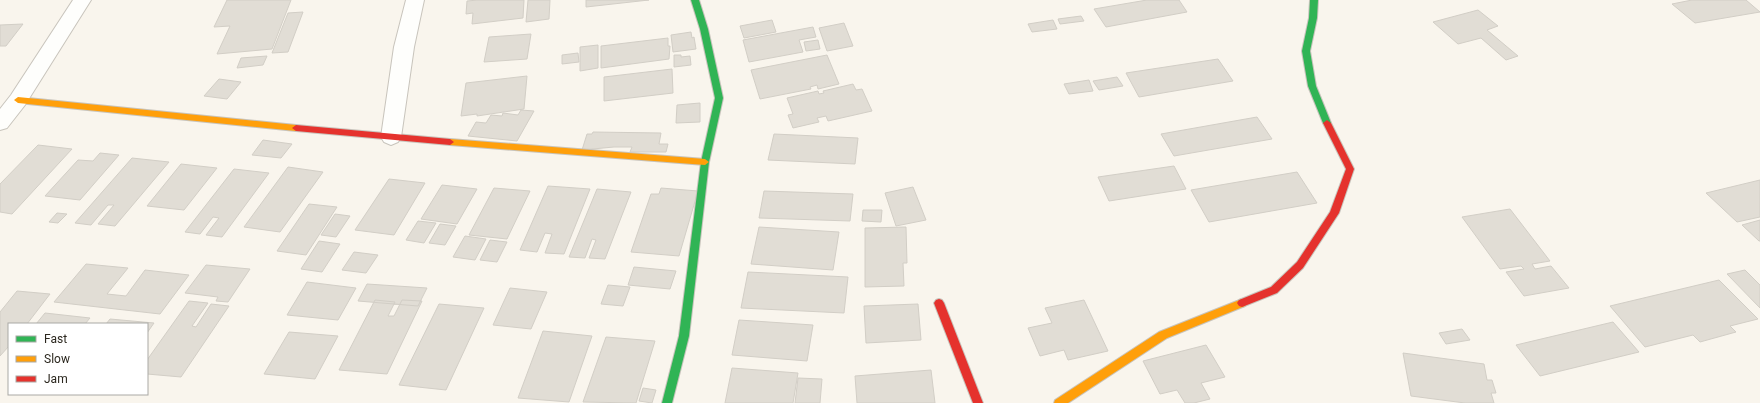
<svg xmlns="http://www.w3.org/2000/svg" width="1760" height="403" viewBox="0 0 1760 403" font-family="Roboto,sans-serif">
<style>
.building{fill:#e1ddd5;stroke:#d2cec6}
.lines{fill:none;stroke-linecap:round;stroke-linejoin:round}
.street-casing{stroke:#c8c4bc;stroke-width:2}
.fast-casing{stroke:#c8c4bc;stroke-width:2}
.slow-casing{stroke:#c8c4bc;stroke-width:2}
.jam-casing{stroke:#c8c4bc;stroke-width:2}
.street{fill:#fefefc;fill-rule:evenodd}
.fast{fill:#30b455;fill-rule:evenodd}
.slow{fill:#ff9f0a;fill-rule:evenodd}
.jam{fill:#e5322d;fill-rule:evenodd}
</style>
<rect width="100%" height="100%" fill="#f9f5ed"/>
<path class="building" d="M227 0H291L272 49 217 54 230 26 214 27Z
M478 0H524L523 18 472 24 473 13 466 14 467 1Z
M528 0H550L549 19 526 22Z
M586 0H649L586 7Z
M1147 0H1179L1187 12 1106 27 1094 9Z
M1692 0H1746L1760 12 1695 23 1672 4Z
M1478 10 1498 26 1487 30 1518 56 1506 60 1481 38 1458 44 1433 22Z
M303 12 288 52 272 53 288 13Z
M1081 16 1084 21 1060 24 1058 19Z
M772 20 776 32 744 38 740 26Z
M1053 20 1057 29 1032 32 1028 24Z
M844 23 853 46 827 51 819 28Z
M23 24 6 46H0V25Z
M813 27 816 37 799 40 803 52 749 62 743 40Z
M691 32 692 38 694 37 696 49 673 52 671 35Z
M531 34 527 59 484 62 489 37Z
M668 38V46H670L669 59 601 68V46Z
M818 40 820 49 806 51 804 42Z
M598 45V68L580 71V47Z
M578 53 579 62 562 64V55Z
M674 55H681V57L690 56 691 65 674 67Z
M827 55 839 84 818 89 817 85 810 87 811 89 760 99 751 70Z
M267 56 263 65 237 68 241 58Z
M1218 59 1233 81 1139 97 1126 73Z
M672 69 673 93 604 101V77Z
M527 76 524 109 477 116V114L461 116 466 83Z
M1117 77 1123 86 1099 90 1093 81Z
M219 79 241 82 227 99 204 96Z
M1089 80 1093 91 1069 94 1064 84Z
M853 84 856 90 862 89 872 111 828 121 826 116 817 118 819 122 793 128 788 115 793 114 787 98 818 91 819 94 824 93 823 91Z
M700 103V122L676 123 677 105Z
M521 110 534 111 517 141 468 136 476 122 486 123 491 115 502 116 503 113 518 115Z
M1257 117 1272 139 1174 156 1161 134Z
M593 132 661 133 659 144H668L666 152H630L632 147H614L582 150 587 134H592Z
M774 134 858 138 855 164 768 160Z
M263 140 292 144 281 158 252 155Z
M38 145 72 149 12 214 0 212V184Z
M100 153 119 155 80 200 45 196 78 160 93 161Z
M132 158 169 162 115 226 98 224 114 205H108L91 225 75 223Z
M181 164 217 168 184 210 147 206Z
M1174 166 1186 189 1109 201 1098 177Z
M288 167 323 172 280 232 244 227Z
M234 169 269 173 222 237 206 235 219 218 213 217 200 234 185 232Z
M1297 172 1317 203 1209 222 1191 190Z
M389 179 425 183 394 235 355 230Z
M1760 180V217L1737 222 1706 193Z
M442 185 477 189 457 224 421 219Z
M548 186 590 189 564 254 545 253 552 234 545 233 537 252 520 250Z
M913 187 926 220 896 226 885 193Z
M494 188 530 191 507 239 469 235Z
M661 188 698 191 679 256 631 252 651 194H659Z
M597 189 631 192 605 259 589 258 596 240 592 239 585 258 569 257Z
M764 191 853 194 850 221 759 218Z
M309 204 337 207 306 255 277 251Z
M1510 209 1550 261 1532 264 1535 269 1551 266 1569 288 1524 296 1506 272 1524 269 1521 266 1500 269 1462 217Z
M863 210H882L881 222 862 221Z
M57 213 67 214 58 223 49 222Z
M335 214 350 216 336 237 321 235Z
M1760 220V241H1759L1742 225Z
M418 221 436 223 424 243 406 240Z
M440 224 456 226 445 245 429 243Z
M759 227 839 232 833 270 751 264Z
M906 227 907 263H903L904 286 865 287V228Z
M465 236 486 239 475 260 453 257Z
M490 240 507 242 497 262 480 260Z
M319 241 340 244 322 272 301 269Z
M354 252 378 255 366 273 342 270Z
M86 264 128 268 107 294 126 296 145 270 189 275 160 314 54 302Z
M206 265 250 269 228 302 216 301 218 297 185 293Z
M634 267 676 271 670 289 628 285Z
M1745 270 1760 285V308L1727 274Z
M748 272 848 277 844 313 741 308Z
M1719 280 1758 319 1730 326 1736 332 1700 342 1693 335 1645 347 1610 306Z
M307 282 356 288 338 320 287 315Z
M367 284 427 288 418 306 358 301Z
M608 285 630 287 623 306 601 304Z
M510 288 547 292 531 329 493 325Z
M17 291 50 294 27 324H9V346L0 356V312Z
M375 300 395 302 388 316H394L402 300 422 301 387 374 339 370Z
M1084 300 1108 351 1068 360 1064 350 1040 356 1028 328 1052 323 1045 308Z
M189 301 208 303 192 326 196 327 211 304 229 306 181 377 147 374V360Z
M439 304 484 308 446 390 399 385Z
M918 304 921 340 866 343 864 306Z
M45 313 90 318 85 324H36Z
M110 319 154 323 147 333V324H106Z
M739 320 813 325 807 361 732 355Z
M1613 322 1639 352 1540 376 1516 345Z
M1462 329 1470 340 1446 344 1439 333Z
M543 331 592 336 569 402 518 398Z
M289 332 338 336 315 379 264 374Z
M606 337 655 341 636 403 583 402Z
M1206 345 1225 377 1201 383 1210 399 1194 403H1185L1177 390 1160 394 1143 361Z
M1403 353 1484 364 1487 380H1492L1496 393H1491L1494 403H1465L1411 396Z
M732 368 798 373 793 403H725Z
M931 370 935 403H857L855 376Z
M798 378 822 379 820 403H795Z
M643 388 656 390 652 403 639 401Z"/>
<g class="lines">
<defs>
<path id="street" d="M73 0H91L25 105 7 128 0 130V109L11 95Z
M406 0H424L414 47 401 137 398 142 391 145 384 142 381 137 394 47Z"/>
<path id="fast" d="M691 0H699L708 29 723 98 709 162 689 336 672 403H662L679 336 701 162 715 98 700 29Z
M1310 0H1318L1317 18 1310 51 1316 86 1331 123 1327 126 1323 123 1308 86 1302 51 1309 18Z"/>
<path id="slow" d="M18 97 296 125 300 128 296 131 18 103 14 100Z
M450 139 705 159 709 162 705 165 450 145 446 142Z
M1242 299 1245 300 1247 303 1245 306 1167 338 1068 403H1054L1055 400 1159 332Z"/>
<path id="jam" d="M1327 120 1331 123 1354 169 1339 213 1303 268 1277 293 1242 307 1239 306 1237 303 1239 300 1271 287 1297 262 1330 212 1346 169 1323 123Z
M296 125 450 139 454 142 450 145 296 131 292 128Z
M939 299 942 300 944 303 983 403H973L934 303 936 300Z"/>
</defs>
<use href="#street" class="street-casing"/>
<use href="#fast" class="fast-casing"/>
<use href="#slow" class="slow-casing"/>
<use href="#jam" class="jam-casing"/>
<use href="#street" class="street"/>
<use href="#fast" class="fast"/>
<use href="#slow" class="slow"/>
<use href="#jam" class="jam"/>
</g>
<rect x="8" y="323" width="140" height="72" fill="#ffffff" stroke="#aaa9a5"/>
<rect x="16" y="336" width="20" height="6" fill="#30b455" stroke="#aaa9a5"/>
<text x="44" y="343" font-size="12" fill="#2b271e">Fast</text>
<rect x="16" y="356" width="20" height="6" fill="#ff9f0a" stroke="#aaa9a5"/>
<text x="44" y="363" font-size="12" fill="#2b271e">Slow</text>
<rect x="16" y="376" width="20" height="6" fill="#e5322d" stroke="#aaa9a5"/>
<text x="44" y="383" font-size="12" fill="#2b271e">Jam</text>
</svg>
